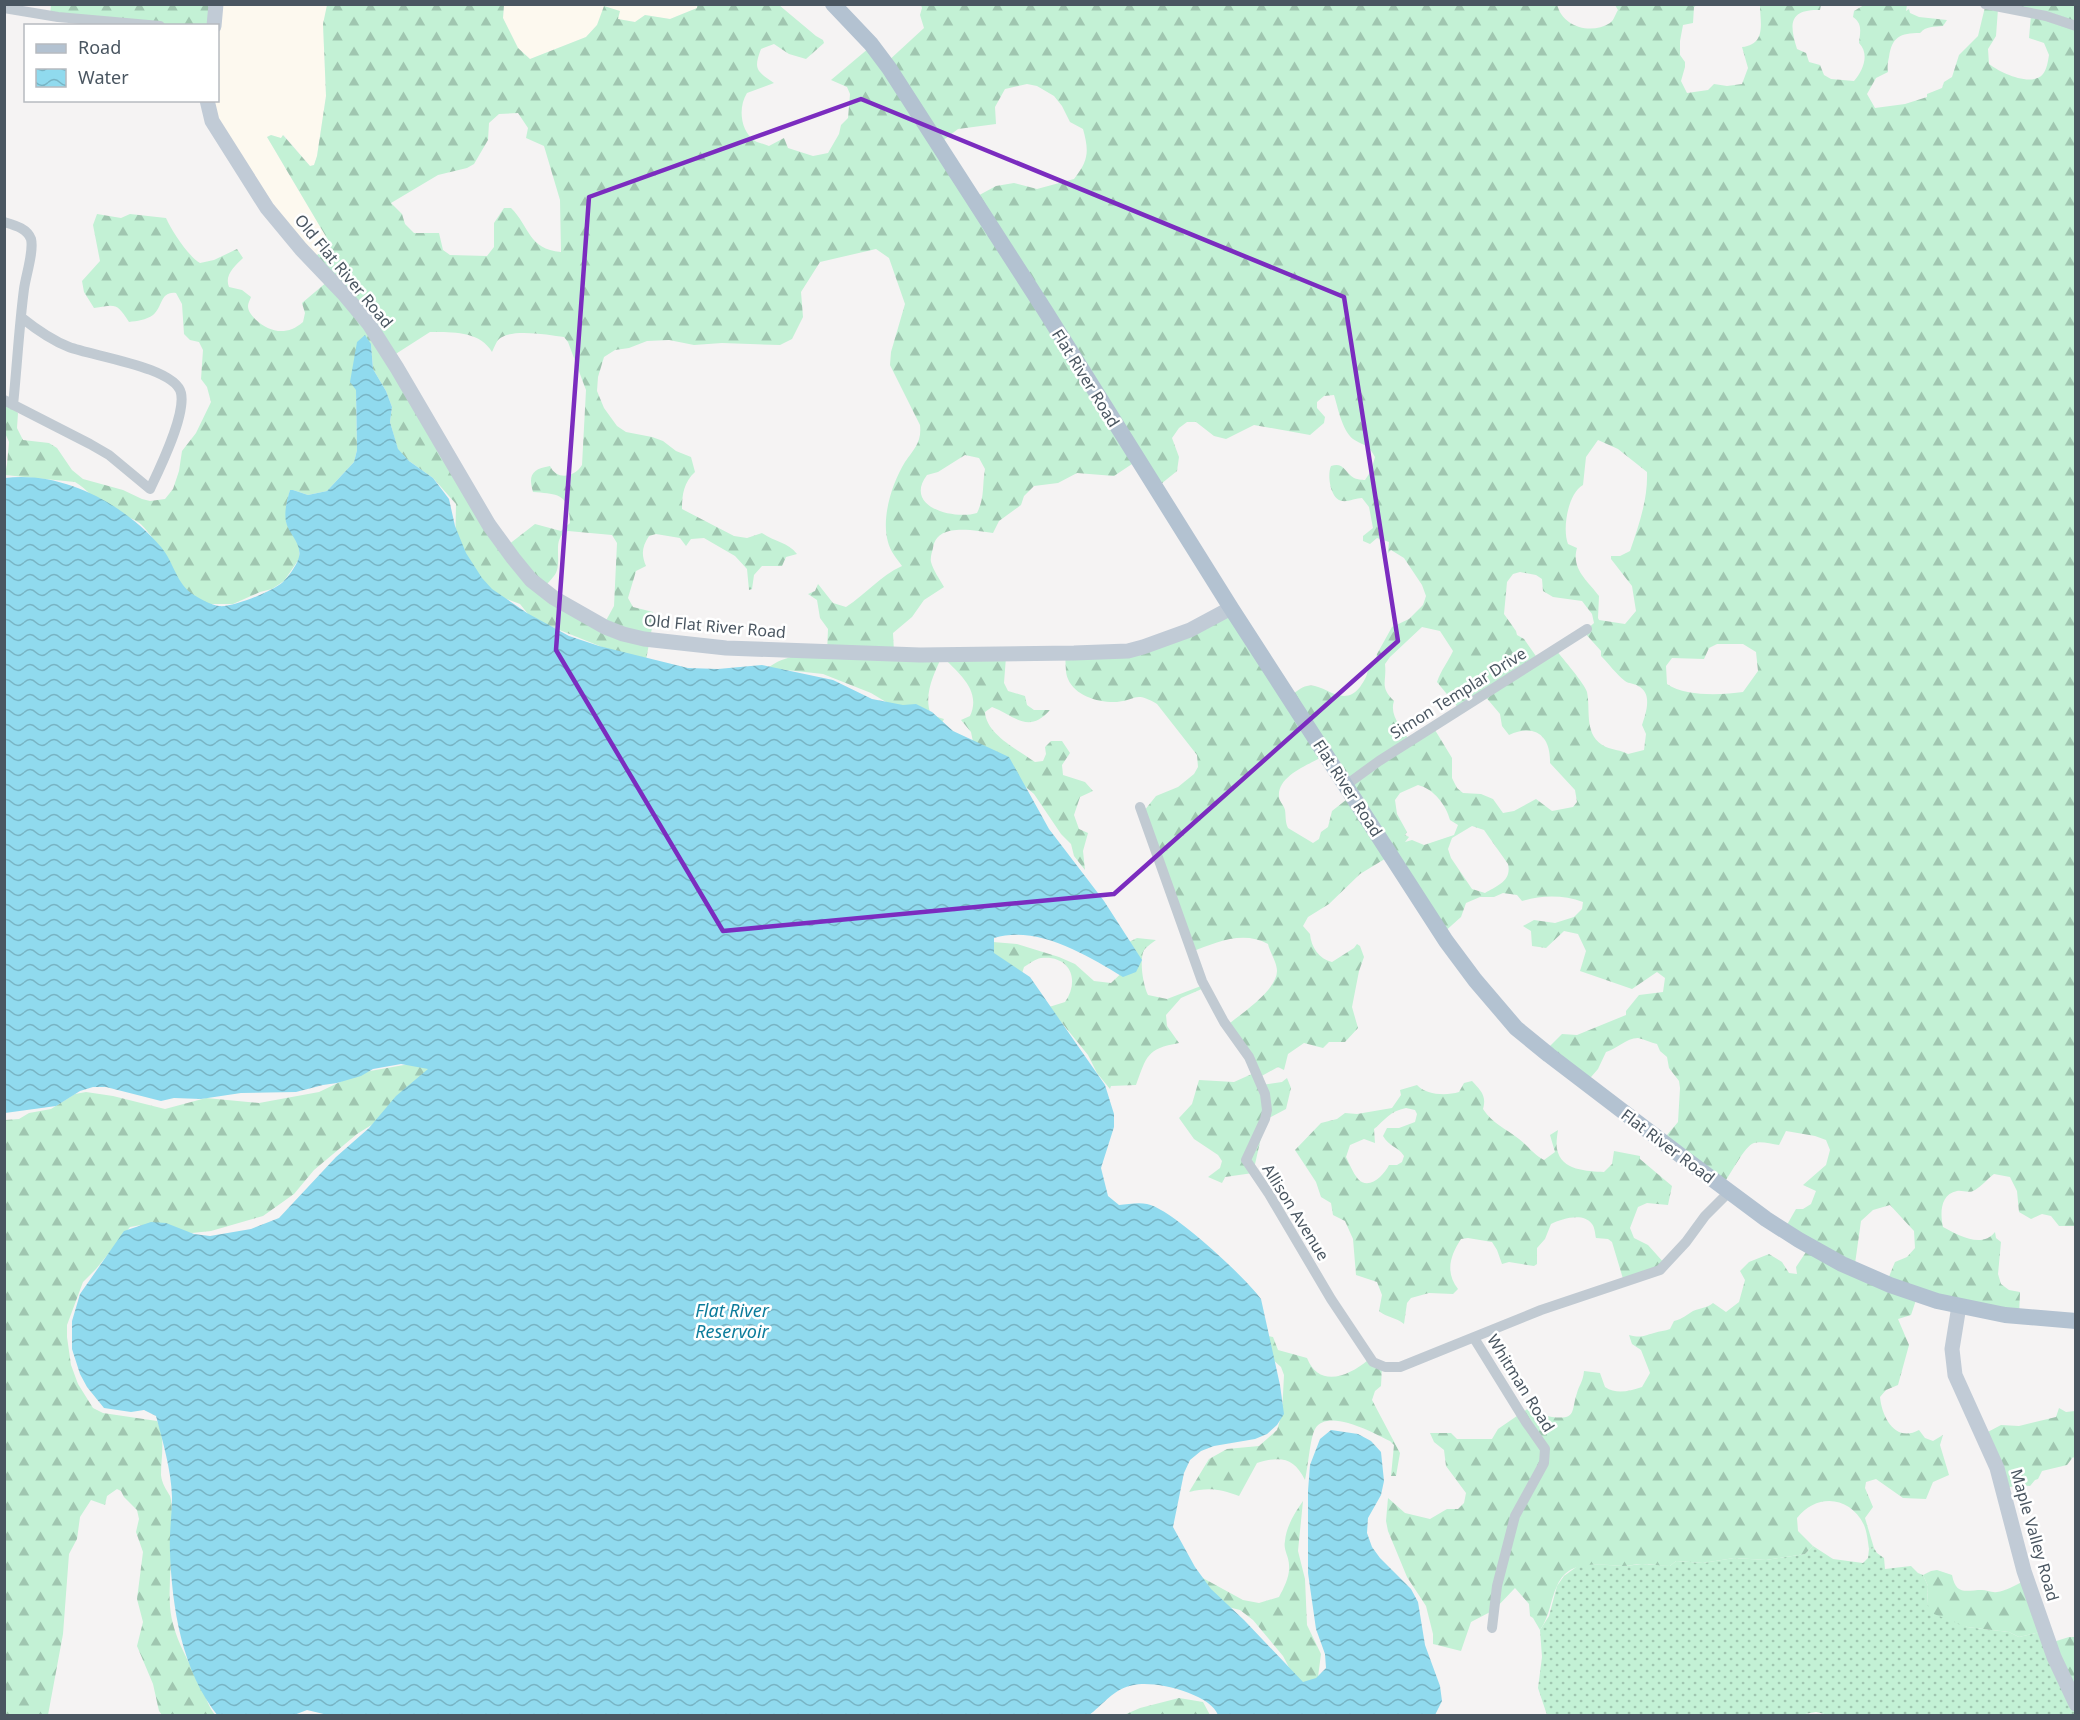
<svg xmlns="http://www.w3.org/2000/svg" width="2080" height="1720" viewBox="0 0 2080 1720" font-family="'Noto Sans',sans-serif">
<style>
.commercial{fill:#fdf9ef}
.grass{fill:url(#grass-dots)}
.forest{fill:url(#forest-firs);fill-rule:evenodd}
.water{fill:url(#water-waves)}
.lines{fill:none;stroke-linecap:round;stroke-linejoin:round}
.street{stroke:#c1cad2;stroke-width:10}
.secondary{stroke:#c1cbd6;stroke-width:15}
.primary{stroke:#b3c2d1;stroke-width:16}
.marked{fill:none;stroke:#7b2cbf;stroke-width:4.5;stroke-linejoin:round}
.labels{text-anchor:middle;stroke-width:5;stroke-linejoin:round;paint-order:stroke}
.street-label{font-size:16px;fill:#4a5661;stroke:#fff}
.water-label{font-size:18px;font-style:italic;fill:#0c7c9b;stroke:#fff}
</style>
<defs>
<pattern id="grass-dots" width="8" height="8" patternUnits="userSpaceOnUse" patternTransform="scale(1.5)"><rect width="8" height="8" fill="#c3f1d5"/><path d="M2 2h.1M6 6h.1" fill="none" stroke="#a0c6b0" stroke-width="1.8" stroke-linecap="round"/></pattern>
<pattern id="forest-firs" width="22" height="20" patternUnits="userSpaceOnUse" patternTransform="scale(1.5)"><rect width="22" height="20" fill="#c3f1d5"/><path d="M5 1l3.5 6h-7zM16 11l3.5 6h-7z" fill="#a0c6b0"/></pattern>
<pattern id="water-waves" width="16" height="10" patternUnits="userSpaceOnUse" patternTransform="scale(1.5)"><rect width="16" height="10" fill="#90daee"/><path d="M0 5q4-4 8 0t8 0" fill="none" stroke="#78b4c4"/></pattern>
</defs>
<rect width="100%" height="100%" fill="#f5f3f3"/>
<path class="commercial" d="M215 5H328L323 24 326 96 317 156 314 165 310 166 284 135 281 138 271 135 267 137 328 240 322 251 311 260 308 258 207 101 218 100V26Z
M504 5H697V8L670 19 645 15 635 22 617 19 597 25 586 37 530 59 518 48 503 18Z"/>
<path class="grass" d="M1813 1546 1833 1559 1863 1563 1868 1558 1869 1549 1874 1548 1877 1553 1884 1558 1885 1569 1911 1566 1918 1573 1923 1575 1928 1586 1927 1604 1967 1627 2009 1632 2019 1637 2044 1631 2075 1708V1715L1833 1716 1816 1712 1794 1716 1547 1715 1538 1688 1542 1657 1540 1630 1549 1616 1557 1586 1564 1576 1579 1565 1589 1564 1626 1566 1642 1564 1670 1566 1676 1561 1703 1563 1734 1558 1766 1560 1805 1554Z"/>
<path class="forest" d="M1557 4C1562 27 1591 35 1610 23 1614 20 1615 15 1618 10L1615 5H1697L1694 7 1693 23 1683 25 1680 41V55L1685 62V67L1681 81 1687 93 1708 90 1714 84 1727 86 1742 84 1748 68 1742 47C1767 44 1760 22 1760 5H1821L1820 10C1789 9 1789 24 1797 49L1806 53 1809 62 1820 65 1824 75 1831 79 1854 81C1863 71 1870 54 1859 43 1860 32 1863 24 1853 17L1854 11 1864 5H1907L1906 11 1909 9 1910 13 1919 17 1947 20 1943 26C1934 27 1926 26 1920 33 1900 33 1892 37 1889 57 1888 62 1887 66 1888 72L1876 78 1867 94 1875 108 1905 104 1927 97V94L1942 88 1944 82 1952 77 1959 55 1978 36 1985 7 1998 9 1996 36 1988 49 1989 64C1999 72 2032 88 2043 74 2047 69 2048 61 2049 55L2044 43 2029 38 2031 15 2020 12 2021 5H2075V1226H2059L2051 1216 2042 1214 2031 1219 2019 1212 2017 1191 2010 1177 1994 1174C1987 1179 1982 1186 1975 1190 1969 1194 1963 1190 1957 1191 1940 1194 1940 1214 1943 1227 1958 1235 1982 1249 1995 1232L1996 1238 2001 1242 1998 1274 2001 1284 2009 1290 2020 1292 2019 1316 1917 1297 1911 1315 1898 1319 1909 1345 1898 1385 1886 1390 1880 1397C1882 1418 1896 1443 1919 1430L1925 1438 1933 1441 1943 1435 1940 1445 1949 1475 1933 1482 1926 1499 1903 1498 1876 1479 1866 1482 1865 1488 1873 1507 1865 1518 1874 1548 1869 1549C1868 1542 1867 1532 1864 1525 1850 1496 1817 1493 1797 1518L1798 1531 1813 1546 1805 1554 1766 1560 1734 1558 1703 1563 1676 1561 1670 1566C1661 1566 1651 1564 1642 1564 1635 1564 1629 1566 1623 1566 1599 1565 1569 1558 1557 1586 1550 1601 1550 1616 1540 1630L1533 1618 1530 1616 1529 1604 1515 1588 1494 1610 1471 1622 1461 1651 1433 1644V1634L1426 1606 1407 1577 1388 1531 1386 1521 1388 1498 1405 1513 1430 1519 1447 1509H1458L1464 1503 1466 1493 1446 1466 1444 1450 1434 1442 1430 1433H1451L1457 1439H1492L1498 1429 1533 1405C1539 1413 1542 1415 1552 1417 1577 1420 1571 1411 1577 1393 1579 1385 1583 1382 1584 1371L1600 1373 1605 1387C1617 1395 1629 1391 1642 1387L1650 1373 1641 1350 1632 1344 1629 1335C1641 1338 1643 1336 1654 1333 1660 1331 1665 1331 1670 1329L1674 1321C1684 1318 1685 1316 1693 1311 1700 1308 1707 1308 1713 1303L1726 1312 1739 1302 1745 1280 1740 1271 1749 1262 1769 1254 1782 1262 1789 1273 1797 1274 1796 1267 1808 1249 1784 1230 1796 1209H1803L1811 1204 1816 1191 1803 1185 1826 1165 1830 1150 1826 1140 1815 1136 1786 1131 1779 1145C1771 1144 1761 1141 1754 1143 1745 1145 1729 1177 1722 1186L1662 1141 1678 1122 1680 1088 1679 1081 1669 1068 1667 1057 1660 1051 1657 1044C1651 1043 1644 1039 1638 1038 1626 1038 1617 1049 1606 1052L1598 1069 1585 1084 1545 1051 1562 1034 1577 1035 1626 1015V1011L1639 995 1663 992 1665 978 1657 972 1632 989 1580 971 1586 951 1578 934 1564 931 1546 948 1532 946 1531 931 1523 926 1534 920 1555 923 1574 917 1582 909 1583 902C1564 895 1542 895 1522 901L1517 895 1503 893 1494 897H1480L1466 903 1461 917 1442 934 1388 857 1360 874 1329 904 1308 917 1303 926 1310 934C1311 947 1319 959 1332 962L1354 948 1357 944 1360 946 1364 957 1359 971 1352 1007 1358 1028 1345 1042H1329L1323 1048 1304 1043 1288 1054 1284 1070 1278 1067 1258 1078 1261 1085 1282 1082 1287 1078 1291 1088 1286 1109 1265 1120 1253 1173 1225 1177 1222 1183 1208 1177 1220 1168 1222 1161 1218 1155 1194 1139 1179 1118 1192 1104 1199 1080 1234 1082 1254 1073 1226 1026C1241 1014 1277 990 1277 971 1277 962 1270 953 1268 944 1242 930 1216 943 1191 952L1144 811 1156 796 1178 787 1194 774 1198 767 1197 755 1157 704C1134 691 1138 700 1117 702 1099 703 1075 696 1068 679 1065 673 1066 662 1065 655L1126 652 1227 611 1290 696C1295 693 1301 687 1307 686 1323 681 1342 710 1360 687 1364 681 1367 677 1368 669L1375 665 1377 654 1392 627 1409 619 1423 605 1426 596 1422 585 1404 558 1391 550 1388 553 1389 542 1377 538 1370 544 1363 541V536L1373 528 1369 507 1362 498C1356 498 1348 502 1342 501 1330 499 1327 475 1331 466 1344 462 1344 472 1354 478 1355 479 1363 480 1365 480L1371 471 1375 457C1368 444 1364 446 1353 439 1342 430 1338 408 1334 395L1324 396 1317 402V408L1325 417 1324 423 1310 435 1254 425 1226 439 1214 436 1196 422H1187L1179 428 1172 438 1179 457 1177 471 1156 488 1135 462 1114 476 1077 473 1058 483 1034 486 1024 496 1021 505 999 521 993 533C974 531 937 522 933 548 932 552 930 558 931 562 933 570 940 580 944 587L924 600 912 617 893 633 894 652 1006 657 1004 683 1008 691 1025 696 1027 705 1034 710H1050C1028 735 1014 715 992 707L985 712C986 734 1018 750 1035 762L1043 761 1046 754 1045 747 1051 741H1062L1070 753 1062 765 1063 775 1085 782 1093 791 1080 797 1074 815 1079 829 1088 833 1083 851 1085 870 1074 856 1071 844 1061 834 1034 794 973 742 971 732 961 720 970 716C982 690 958 673 942 656 934 674 923 695 931 715L944 719 942 723 896 708 871 693 823 674 768 668C784 655 807 654 827 653L828 629 820 618 817 600 808 594 815 591 818 584 833 603 846 607C866 594 880 576 902 566 897 559 890 551 888 542 881 518 892 483 905 462 914 449 922 442 920 425L890 365 891 352 905 304 889 258 876 249 820 262 801 292 803 317 792 339 780 345 722 343 694 345 669 340 647 341 629 348 615 350 604 357 598 377 597 391 604 408 617 426 626 432 652 437 663 441 676 451 691 457 695 472C684 482 682 494 682 509L734 536 747 538 762 533C775 542 788 542 797 554L786 557 782 566H762L754 575 752 589 749 590 747 569 735 556 704 538 691 539 686 546 680 538 656 534 649 536C642 547 641 554 646 566L636 571 628 598 633 607 653 612 654 617 646 660 612 651 537 621 528 614 520 604 490 593 455 554 456 504 433 478 409 461 398 450 390 422 392 407 386 391 373 369 371 344 356 390 357 450 354 462 327 491 308 495 293 490H290L286 506V522L299 546V559L284 581 272 589 260 592 233 604H203L190 601C180 583 153 532 138 522 129 516 117 514 108 509 95 502 88 489 75 482L5 475 7 464 9 442 5 433V402L18 413 17 428 23 440 49 443 57 448 72 470 83 479 123 490 142 499 150 501 165 499 173 489 179 471 182 451 196 433 211 402 207 387 201 379 203 350 199 342 190 340 184 334 182 304 176 293C160 291 163 307 153 315 146 320 137 321 129 322 117 303 116 304 94 308L84 292 82 281 100 261 93 225 97 214 121 218 130 214 166 218C171 230 189 257 200 263L214 260 237 249 243 258C235 266 224 275 229 287L242 290 251 297C250 300 248 303 248 306 248 312 252 315 255 319 270 333 287 336 303 322L305 313 302 303 328 281 311 260 322 251 328 240 267 137 271 135 281 138 283 135 310 166 314 165 317 156 326 96 323 24 327 5H504L503 18 518 48 530 59 586 37 597 25 604 6 620 11 618 19 635 22 645 15 670 19 697 8V5H779L816 36 823 40 824 43 806 59 789 54 774 44 761 49C753 70 757 71 774 83L747 93C738 107 740 131 755 141 759 143 765 144 769 146L784 138 788 148 813 156 828 153 839 134 841 125 848 118 850 94 847 87 831 80 869 48 886 63 924 28 920 15 922 8 921 5ZM1027 84 1037 86 1054 96 1062 106 1070 122 1083 129C1089 151 1089 160 1074 179L1037 189 1014 183 996 186 972 199 937 145 958 129 996 124 995 107 1005 89ZM518 113 528 128 526 138 544 146 560 200 561 252C528 249 530 227 511 208H504L494 223V247L487 256 450 255 443 250 439 233H414L405 224 402 214 391 203 438 175 467 168 474 164 488 140 489 123 499 114ZM430 332C452 332 480 331 492 352 494 348 496 342 499 339 511 328 549 335 564 337L568 342 586 390 582 465C575 477 557 481 550 466 532 469 528 475 533 492 559 494 569 494 570 523L561 531 535 524 508 545 391 357ZM1598 440 1618 449 1647 472C1648 499 1639 525 1630 551L1620 556H1611V559L1632 586 1636 611 1625 624 1599 620 1598 618 1599 596C1587 580 1571 569 1577 548L1568 544C1562 529 1568 493 1583 485L1586 457ZM965 455 979 458 985 469C982 486 985 497 977 513 954 520 903 507 927 475L938 472ZM568 531 612 535 617 543 614 606 603 626 543 589C547 583 556 576 557 570 561 557 552 537 568 531ZM1520 572 1536 575 1542 579 1543 591 1553 597 1582 601 1592 614 1594 623 1584 632 1601 651V656C1609 664 1616 674 1625 681 1629 684 1634 683 1638 686 1653 693 1646 713 1642 725L1646 734 1644 750 1628 754C1621 750 1613 750 1606 747 1583 736 1591 711 1587 692 1584 683 1563 659 1556 650L1538 659 1524 639 1517 635 1516 631 1504 614 1507 582 1513 574ZM1422 627 1440 631 1453 651C1448 662 1441 670 1437 682L1459 709 1484 695 1500 714 1502 726 1509 735C1535 723 1551 736 1550 763L1575 790 1577 802 1573 807 1552 811 1536 799 1514 811 1503 813 1493 799 1481 794 1463 793 1457 788 1452 778V758L1435 730 1410 741C1402 729 1389 715 1394 701 1379 686 1387 683 1385 664L1390 657ZM1717 644H1743L1756 652 1758 671 1743 692C1722 695 1686 697 1667 684L1666 666 1672 658 1704 659 1709 648ZM1322 757 1351 796 1332 811 1328 827 1321 832 1319 839 1313 843 1288 828C1285 822 1286 816 1285 810 1284 805 1279 801 1279 797 1277 776 1308 765 1322 757ZM1418 785C1434 789 1446 805 1450 820L1458 825 1454 835 1424 845 1412 840 1405 842 1409 837 1405 835 1407 832 1397 814 1395 800 1400 793ZM1472 826 1484 830 1508 864C1512 881 1497 886 1485 893L1472 889 1451 858 1448 849 1452 838ZM1890 1205 1914 1231 1915 1248 1907 1257 1895 1262 1886 1284 1854 1271 1861 1221 1873 1210Z
M51 5H215L213 25H157L50 15Z
M1137 938 1156 940C1152 943 1147 946 1144 950 1139 960 1143 985 1148 995L1167 999 1201 986 1204 988 1181 998 1166 1015 1167 1026 1179 1043C1146 1049 1147 1056 1136 1085L1111 1086 1110 1089 1097 1073 1088 1055 1049 1007 1065 1002C1080 981 1071 955 1041 958 1035 959 1029 964 1024 967L1020 980 981 941 1017 944 1059 957 1075 964 1094 981 1111 983 1129 966V942Z
M415 1063 437 1066 410 1101 357 1134 314 1170 294 1194 263 1216 211 1231 192 1233 141 1225 130 1227 96 1269 83 1282 67 1325V1337L71 1365 78 1384 93 1408 103 1413 157 1421C166 1440 161 1455 161 1475 162 1484 166 1489 170 1496 172 1502 172 1512 172 1519 174 1548 168 1577 170 1606 172 1637 191 1664 203 1691 207 1700 209 1707 215 1715H162L159 1711 153 1684 137 1646 143 1622 137 1599 143 1552 136 1532 139 1519 137 1510 124 1497 121 1491 117 1489 107 1496 105 1505 91 1500 80 1517 77 1539 69 1554 63 1634 48 1715 5 1716V1120L19 1119 29 1113 51 1109 75 1094 86 1092 113 1096 165 1109 206 1098 259 1103 319 1092 359 1073Z
M1472 1081C1480 1090 1487 1095 1483 1109 1493 1124 1505 1128 1519 1139 1528 1146 1534 1155 1544 1160L1555 1152 1550 1135 1558 1130C1557 1136 1556 1144 1557 1149 1561 1171 1588 1171 1604 1172L1612 1164 1614 1151 1640 1156V1159L1672 1186 1668 1205 1647 1203 1638 1207 1630 1228 1634 1238 1648 1245 1665 1264 1624 1282 1612 1242 1608 1239 1596 1238C1595 1234 1595 1228 1592 1224 1583 1212 1562 1219 1551 1224L1545 1239 1537 1248V1264L1534 1266 1509 1262 1502 1264 1497 1250 1492 1242 1468 1238 1461 1239C1450 1256 1445 1272 1458 1289L1453 1294 1429 1293 1411 1298 1407 1303 1404 1324C1396 1317 1387 1318 1379 1311L1382 1295 1377 1282 1356 1275 1353 1239 1345 1221 1333 1215 1331 1203 1321 1197 1316 1182 1295 1150 1321 1123 1337 1119 1345 1113 1357 1114 1392 1108 1401 1095 1400 1090 1417 1085C1426 1095 1446 1096 1459 1092L1464 1083ZM1406 1108 1415 1110 1417 1114 1415 1122 1399 1128H1387L1383 1136C1389 1147 1398 1146 1404 1156L1402 1162 1397 1165H1389C1384 1175 1369 1191 1358 1179 1353 1173 1349 1163 1346 1157L1350 1145 1364 1139 1375 1143 1374 1129C1385 1120 1390 1111 1406 1108Z
M1268 1336 1273 1337 1278 1350 1307 1358C1319 1388 1348 1377 1368 1360L1382 1367 1381 1386 1375 1391 1372 1400 1400 1453 1396 1476H1391L1394 1445 1390 1441C1375 1434 1328 1407 1315 1429 1310 1438 1308 1468 1305 1480 1294 1457 1280 1456 1257 1463L1239 1496C1221 1489 1208 1487 1189 1492L1209 1459 1227 1449 1259 1446 1277 1430 1282 1414 1284 1375 1281 1367 1272 1359Z
M2059 1408 2066 1412 2075 1411V1459L2073 1457 2067 1465 2042 1471 2038 1479 2035 1480 2030 1486 2018 1485 2002 1489 1984 1434 2001 1425 2019 1426 2056 1417Z
M1303 1501 1298 1551 1305 1579 1307 1625 1321 1654 1318 1677 1311 1684 1299 1682 1294 1677 1283 1656 1253 1620 1240 1610 1216 1604 1201 1577 1243 1600 1259 1603 1279 1597C1284 1587 1290 1577 1289 1565 1289 1556 1283 1550 1285 1541 1286 1527 1295 1512 1303 1501Z
M1937 1570 1952 1575C1956 1596 1966 1590 1982 1590 1986 1590 1992 1593 1997 1592 2005 1591 2016 1585 2024 1581L2044 1631 2019 1637 2009 1632 1967 1627 1934 1614 1927 1604 1928 1586 1923 1575 1931 1571Z
M2069 1637H2075V1708L2050 1643Z
M1179 1698 1203 1702 1210 1715H1124L1140 1708Z"/>
<path class="water" d="M365 335 371 344 373 369 386 391 392 407 390 422 398 449 409 461 433 478 449 499 455 526 466 553 482 578 492 589 527 613 569 636 599 646 688 668 718 669 762 665 833 680 872 699 903 705 916 704 932 712 953 731 1009 757 1049 829 1104 901 1142 960 1136 972 1123 977C1086 955 1038 925 994 938V953L1030 977 1105 1085 1114 1114V1127L1101 1168 1108 1196 1119 1205C1128 1204 1139 1202 1147 1204 1171 1208 1246 1278 1261 1299L1280 1385 1284 1414 1277 1425 1267 1434 1255 1439 1214 1446 1201 1451 1190 1460 1184 1473 1173 1527 1195 1567 1211 1589 1244 1620 1303 1682 1316 1678 1326 1668 1325 1654 1316 1629 1308 1573V1491L1310 1465 1320 1439 1331 1430 1358 1434 1371 1441 1381 1452 1384 1481 1381 1495 1368 1518 1367 1533 1372 1547 1380 1558 1411 1589 1418 1602 1425 1645 1440 1686 1442 1701 1435 1715H1218C1211 1694 1155 1680 1134 1685 1114 1688 1103 1705 1088 1716H332L307 1710 294 1715 218 1716C182 1671 172 1608 170 1552 169 1534 172 1515 172 1497 171 1469 163 1443 156 1416L144 1410 131 1412 104 1408 87 1387 80 1374 72 1349V1321L80 1294 124 1231 151 1222 166 1223 194 1234 210 1236 251 1229 279 1218 336 1157 369 1128 396 1096 428 1069 401 1064 373 1069 361 1076 337 1083 323 1085 296 1092 241 1093 201 1099 174 1098 161 1101 106 1087H93L80 1091 56 1106 5 1113V478C63 471 123 503 161 547 174 562 176 584 194 595 200 599 212 605 219 606 232 608 273 591 283 582 288 577 296 566 298 560 304 545 289 535 286 522 284 511 287 500 290 490H293L308 495 327 491 354 462 357 450 356 390 350 382 357 342Z"/>
<g class="lines">
<path class="street" d="M1985 4 2046 16 2076 26
M4 8 58 17 160 26
M4 222C14 225 27 228 31 239 34 251 26 275 24 289 19 327 17 367 13 405
M4 400 90 444 109 455 150 489C160 468 186 415 181 393 175 367 92 356 69 347 51 340 37 330 22 318
M1346 785 1379 761 1587 629
M1140 807 1202 981 1224 1022 1249 1057 1265 1094 1267 1110 1265 1119 1246 1160 1269 1194 1331 1299 1373 1362 1385 1367H1400L1541 1310 1660 1270 1686 1242 1705 1216 1730 1191
M1474 1338 1526 1422 1545 1449 1544 1463 1515 1516 1497 1586 1492 1628"/>
<path class="secondary" d="M214 26 216 4
M207 100 212 121 267 208 301 249 343 293 369 324 397 368 489 525 513 558 531 580 554 598 605 627 623 634 644 639 726 648 920 655 1074 653 1128 651 1143 647 1190 630 1231 608
M1959 1306 1952 1349 1955 1375 1997 1468 2024 1571 2054 1657 2076 1704"/>
<path class="primary" d="M833 4 871 44 889 68 1044 309 1231 608 1446 941 1475 980 1516 1028 1549 1055 1680 1155 1766 1219 1799 1240 1842 1264 1890 1285 1937 1301 2005 1315 2076 1321"/>
</g>
<path class="marked" d="M861 99 1344 297 1398 641 1114 894 723 931 556 650 589 197Z"/>
<g class="labels">
<g class="street-label">
<text transform="translate(344 271) rotate(50)" y="6">Old Flat River Road</text>
<text transform="translate(1086 378) rotate(58)" y="6">Flat River Road</text>
<text transform="translate(715 626) rotate(5)" y="6">Old Flat River Road</text>
<text transform="translate(1458 693) rotate(-32)" y="6">Simon Templar Drive</text>
<text transform="translate(1348 788) rotate(57)" y="6">Flat River Road</text>
<text transform="translate(1668 1146) rotate(37)" y="6">Flat River Road</text>
<text transform="translate(1296 1212) rotate(58)" y="6">Allison Avenue</text>
<text transform="translate(1521 1383) rotate(58)" y="6">Whitman Road</text>
<text transform="translate(2035 1535) rotate(74)" y="6">Maple Valley Road</text>
</g>
<g class="water-label">
<text x="732" y="1317">Flat River<tspan x="732" dy="21">Reservoir</tspan></text>
</g>
</g>
<rect width="2080" height="1720" fill="none" stroke="#4a5661" stroke-width="12"/>
<rect x="24" y="24" width="195" height="78" fill="#ffffff" stroke="#b7bbc0" stroke-width="1.5"/>
<rect x="36" y="44" width="30" height="9" fill="#b3c2d1" stroke="#b7bbc0" stroke-width="1.5"/>
<text x="78" y="54" font-size="18" fill="#4a5661">Road</text>
<rect x="36" y="69" width="30" height="18" fill="url(#water-waves)" stroke="#b7bbc0" stroke-width="1.5"/>
<text x="78" y="84" font-size="18" fill="#4a5661">Water</text>
</svg>
